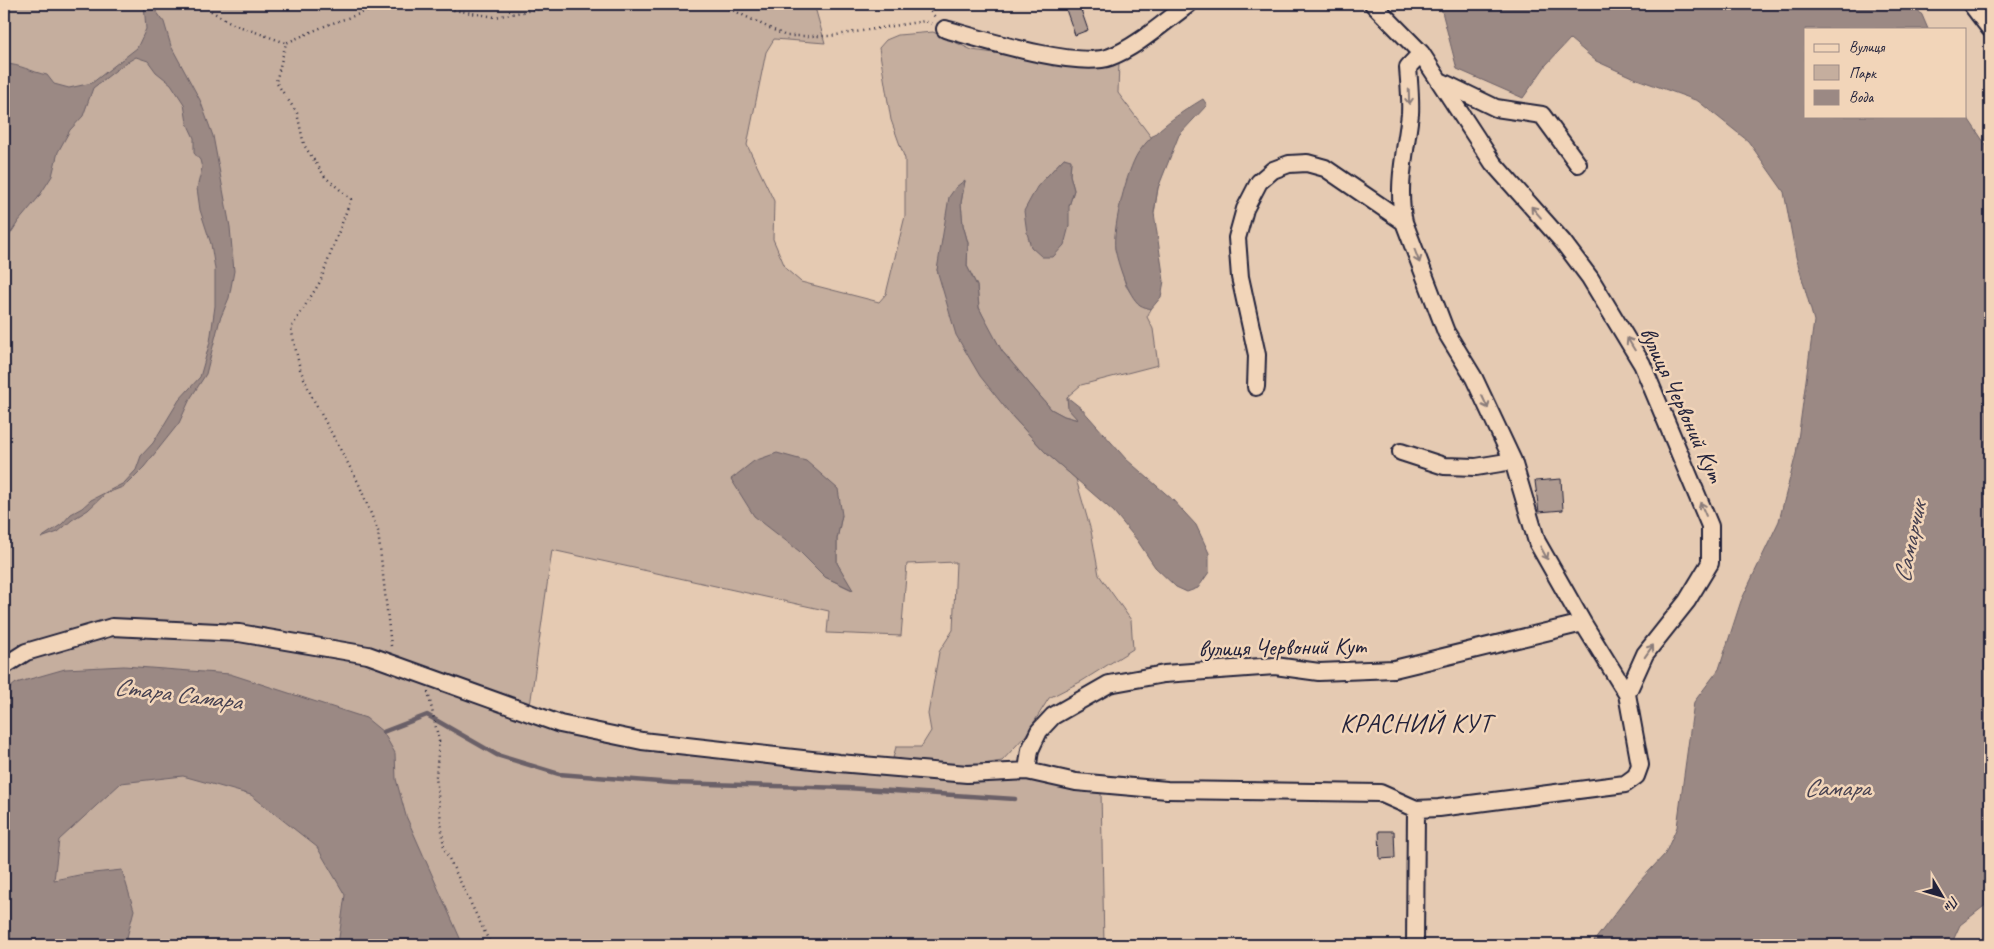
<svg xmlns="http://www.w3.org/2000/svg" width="1994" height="949" viewBox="0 0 1994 949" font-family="Caveat,sans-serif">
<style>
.green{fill:#c5ae9e;stroke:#74686c;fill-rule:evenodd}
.water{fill:#9b8984;stroke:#6b6067}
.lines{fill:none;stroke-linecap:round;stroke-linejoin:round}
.stream{stroke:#6b6067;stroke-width:4.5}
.building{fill:#af9b91;stroke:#22223b}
.minor-casing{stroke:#22223b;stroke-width:20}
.path{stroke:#22223b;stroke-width:2.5;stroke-dasharray:1 4;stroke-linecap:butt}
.minor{stroke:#f2d5b9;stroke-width:16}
.oneway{stroke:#8a7c7a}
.labels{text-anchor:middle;stroke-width:5;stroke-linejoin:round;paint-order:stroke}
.street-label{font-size:24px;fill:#22223b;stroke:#f2d5b9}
.water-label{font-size:25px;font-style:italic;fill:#464151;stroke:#f2d5b9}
.quarter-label{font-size:26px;letter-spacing:1px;fill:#22223b;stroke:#f2d5b9}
</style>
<rect width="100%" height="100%" fill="#e5cab2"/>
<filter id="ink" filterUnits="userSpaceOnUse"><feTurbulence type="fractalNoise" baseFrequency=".02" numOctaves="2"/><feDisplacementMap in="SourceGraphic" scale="10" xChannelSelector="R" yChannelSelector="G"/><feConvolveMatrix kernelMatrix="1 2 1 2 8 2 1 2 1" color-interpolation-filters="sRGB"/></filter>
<g filter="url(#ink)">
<path class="green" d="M4 4H814L825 43 774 39 766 52 747 145 774 201 773 239 786 269 801 282 879 302 886 294 905 216V159L891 120 879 48 886 40 898 35 933 32 972 50 1096 67 1119 62 1118 93 1151 137 1167 132 1165 165 1158 188 1154 213 1119 212 1115 248 1126 286 1139 304 1151 309 1147 317 1153 329 1158 365 1081 385 1067 397 1079 420 1064 416 1051 409 1002 351 987 326 979 307 977 286 967 266 968 243 963 225 961 203 965 181 937 270 1011 415 1046 453 1076 479 1091 531 1099 575 1131 620 1133 649 1082 681 1049 698 1026 735 1002 761 964 767 893 758 896 747H921L931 731 928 714 939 652 953 630 956 562 907 564 901 636 827 633 829 611 552 550 530 706 524 718 652 750 1017 779 1101 791 1104 945H4ZM1064 158 1071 161 1070 175 1074 190 1069 206 1037 187ZM842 515 837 539V563L852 590 825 577 799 551Z"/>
<path class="water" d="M144 4H151L164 22 171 46 200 100 213 136 230 227 234 271 229 298 220 319 206 374 190 399 179 423 144 467 125 486 105 494 88 510 72 520 58 532 41 538 62 524 71 514 82 508 91 500 124 483 136 470 141 456 153 443 179 400 200 377 210 342 215 306V269L211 244 200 210 197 188 202 168 200 160 194 153V138L187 123 184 104 171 84 156 72 148 61 136 57 124 64 93 88 83 116 70 130 58 152 52 176 38 198 18 222 4 244V114L7 100 4 97V64C20 64 31 72 47 75L54 84 69 88 92 83 137 48 146 29Z
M1440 4H1913L1922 15 1928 29H1805V116H1965V114L1990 151V898L1988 903 1960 925 1951 945H1591L1639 882 1665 854 1677 827 1694 702 1719 669 1741 601 1779 521 1796 454 1814 321 1796 257 1784 192 1748 141 1698 101 1634 78 1596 61 1570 39 1546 65 1523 98 1457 69Z
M1203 99 1207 105 1179 135 1158 188 1154 213 1164 281 1161 297 1151 309C1148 308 1143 307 1140 305 1128 296 1118 264 1115 249 1112 229 1127 170 1138 153 1154 130 1180 113 1203 99Z
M1064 158 1071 160 1070 175 1074 190 1069 206V226L1064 245 1053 257H1042L1031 247 1027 233 1024 211 1037 187Z
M965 180 961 203 963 225 968 243 967 266 977 286 979 308 1002 351 1051 409 1064 416 1078 420 1068 409 1067 397 1081 408 1126 459 1172 499 1196 525 1209 553V572L1198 588 1187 592 1176 587 1155 567 1137 540 1114 512 1046 453 1011 415 980 376 956 335 937 270 949 197 956 187Z
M777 453 806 461 838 489 842 515 837 539V563L853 590 825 577 799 551 754 516 731 479 754 461Z
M124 666 230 674 366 718 383 732 395 753 396 779 406 816 463 945H338L345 895 317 847 251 795 183 776 121 783 59 840 54 880 84 874 122 870 134 910 125 945H4V693L16 683 65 669Z"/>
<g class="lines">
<path class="stream" d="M383 732 427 715 497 755 559 774 672 783 847 788 1015 799"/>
</g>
<path class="building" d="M1064 4H1079L1088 30 1075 35Z
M1561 479 1563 510 1539 512 1535 481Z
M1379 831H1394L1395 858 1380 859Z"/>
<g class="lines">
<defs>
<path id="minor" d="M1373 4 1421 53 1493 163 1563 242 1590 278 1642 364 1710 526V563L1687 601 1645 654 1627 694
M1971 4 1990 29
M945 29C981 39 1077 69 1110 57 1137 47 1165 21 1189 4
M1442 82 1496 108 1542 115 1578 164
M1256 387 1257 355 1240 277 1237 238 1245 209 1259 182 1273 170 1289 164 1307 163 1325 168 1404 222
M1401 452 1444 466 1476 467 1513 461
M4 666 26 652 112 627 239 633 368 655 560 724 642 741 839 763 967 774 1027 771 1076 782 1167 790 1380 793 1416 809 1439 808 1625 784 1636 776 1640 765 1627 694 1583 623 1537 542 1513 461 1474 378 1446 332 1404 222C1396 185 1406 151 1410 114 1411 99 1409 82 1408 67L1421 53
M1027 771 1030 750 1039 731 1053 716 1109 684 1164 674 1275 666 1319 672 1394 669 1583 623
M1415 945 1416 809"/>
</defs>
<use href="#minor" class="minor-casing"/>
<path class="path" d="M419 4 495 17 565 4
M720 4 786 36H830L925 21 932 24
M924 4 936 18
M211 11 233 24 286 43
M391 646 378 531 358 482 312 397 300 369 291 328 320 282 351 199 325 177 304 145 297 113 276 82 286 43 327 25 371 10 414 4
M428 692 439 741 436 777 444 848 491 945"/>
<use href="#minor" class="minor"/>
</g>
<defs><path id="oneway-shaft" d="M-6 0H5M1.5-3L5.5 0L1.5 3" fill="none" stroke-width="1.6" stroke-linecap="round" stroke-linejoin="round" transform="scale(1.25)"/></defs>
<g class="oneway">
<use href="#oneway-shaft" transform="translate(1409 97) rotate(88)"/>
<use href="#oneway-shaft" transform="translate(1536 212) rotate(-131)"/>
<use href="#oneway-shaft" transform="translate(1417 256) rotate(69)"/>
<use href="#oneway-shaft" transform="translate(1631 344) rotate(-121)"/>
<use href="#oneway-shaft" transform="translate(1485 402) rotate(65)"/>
<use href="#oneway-shaft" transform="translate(1703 509) rotate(-113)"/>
<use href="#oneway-shaft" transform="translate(1544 553) rotate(61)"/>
<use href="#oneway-shaft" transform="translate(1649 651) rotate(-55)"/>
</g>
</g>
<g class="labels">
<g class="street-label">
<text transform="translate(1682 404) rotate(65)" y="8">вулиця Червоний Кут</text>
<text transform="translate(1282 647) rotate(-1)" y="8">вулиця Червоний Кут</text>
</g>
<g class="water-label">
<text transform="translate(1909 542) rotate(-78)" y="9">Самарчик</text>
<text transform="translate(178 693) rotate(7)" y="9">Стара Самара</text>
<text x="1837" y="796">Самара</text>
</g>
<g class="quarter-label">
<text x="1416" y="732">КРАСНИЙ КУТ</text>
</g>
</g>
<rect width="1994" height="949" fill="none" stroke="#f2d5b9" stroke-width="20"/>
<rect x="10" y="10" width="1974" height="929" fill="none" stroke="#22223b" stroke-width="2" filter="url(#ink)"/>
<rect x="1804" y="28" width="162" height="90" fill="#f2d5b9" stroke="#9f8d87"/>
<rect x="1814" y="44" width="25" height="8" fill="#f2d5b9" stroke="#9f8d87"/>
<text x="1849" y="52" font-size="15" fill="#22223b">Вулиця</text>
<rect x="1814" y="65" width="25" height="15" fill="#c5ae9e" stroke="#9f8d87"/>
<text x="1849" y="78" font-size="15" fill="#22223b">Парк</text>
<rect x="1814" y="90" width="25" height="15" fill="#9b8984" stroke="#9f8d87"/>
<text x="1849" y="102" font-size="15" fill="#22223b">Вода</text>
<g transform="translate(1942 896) rotate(128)" stroke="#f2d5b9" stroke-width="4" paint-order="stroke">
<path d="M0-4L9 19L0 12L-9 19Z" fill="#22223b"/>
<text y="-8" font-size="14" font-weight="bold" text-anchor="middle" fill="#22223b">Пн</text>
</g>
</svg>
